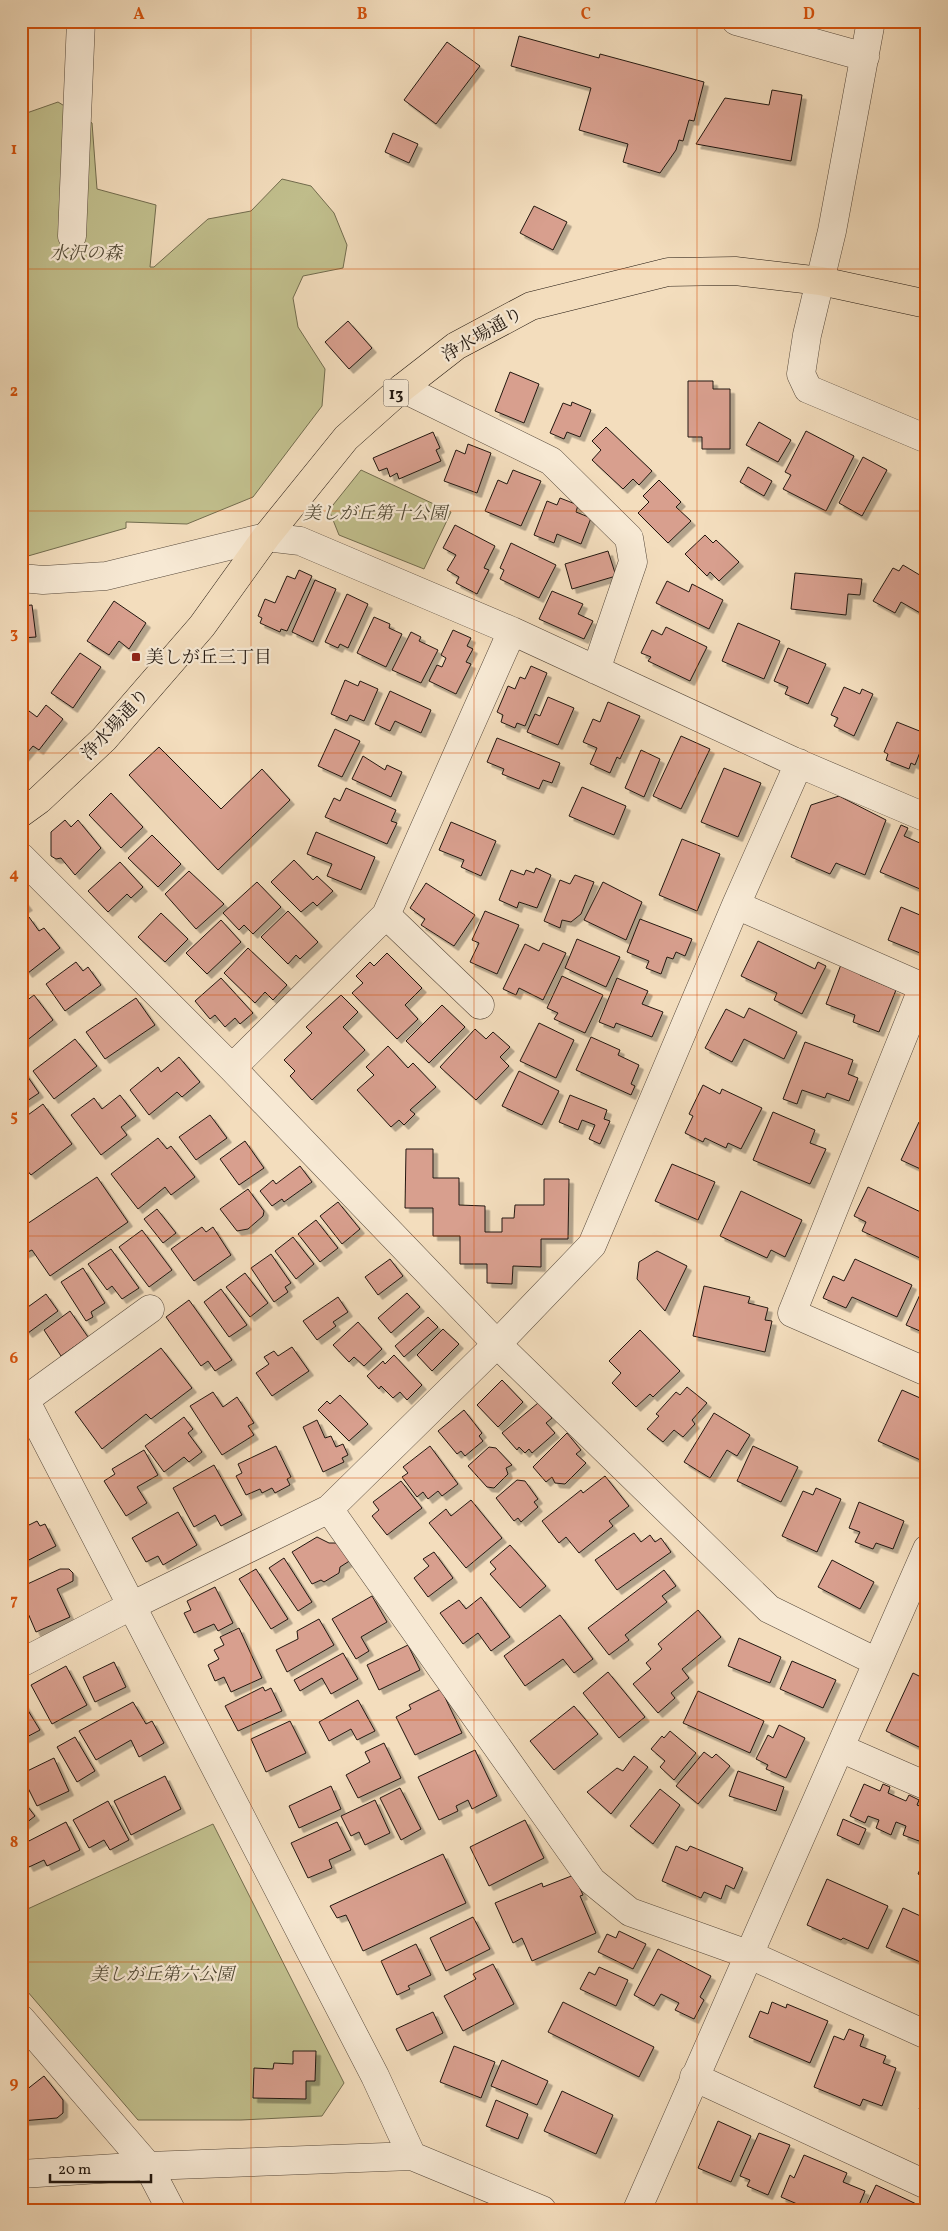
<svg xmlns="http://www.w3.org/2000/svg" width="948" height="2231" viewBox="0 0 948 2231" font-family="Vollkorn,'Noto Serif JP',serif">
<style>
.green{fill:#c1bf8d;stroke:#726c4e}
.building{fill:#d89f8e;stroke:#231810;filter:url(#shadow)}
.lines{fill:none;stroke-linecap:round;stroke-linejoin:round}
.minor-casing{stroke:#57493b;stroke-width:29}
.tertiary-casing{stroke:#57493b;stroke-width:29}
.primary-casing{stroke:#231810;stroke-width:29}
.minor{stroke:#f7e9d4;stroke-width:28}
.tertiary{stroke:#f7e9d4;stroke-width:28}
.primary{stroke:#f3ddbd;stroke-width:28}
.grid{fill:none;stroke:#d4520c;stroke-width:1;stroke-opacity:0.55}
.poi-dot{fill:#8f2418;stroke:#f7e9d4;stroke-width:2}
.labels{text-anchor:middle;stroke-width:4.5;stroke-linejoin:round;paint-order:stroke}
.shield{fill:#f7e9d4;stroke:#63574b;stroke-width:1}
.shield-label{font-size:16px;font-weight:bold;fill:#231810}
.park-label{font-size:18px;font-style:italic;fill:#524a36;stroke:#f7e9d4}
.street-label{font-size:18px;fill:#231810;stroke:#f7e9d4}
.poi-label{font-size:18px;fill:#231810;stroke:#f7e9d4;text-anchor:start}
.neatline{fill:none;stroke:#d4520c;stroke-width:2}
.grid-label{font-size:16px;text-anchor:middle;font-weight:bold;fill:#d4520c}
</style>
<defs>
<filter id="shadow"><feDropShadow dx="4.5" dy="4.5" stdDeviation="0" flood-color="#0004"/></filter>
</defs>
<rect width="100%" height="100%" fill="#f3ddbd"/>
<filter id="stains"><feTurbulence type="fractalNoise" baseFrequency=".004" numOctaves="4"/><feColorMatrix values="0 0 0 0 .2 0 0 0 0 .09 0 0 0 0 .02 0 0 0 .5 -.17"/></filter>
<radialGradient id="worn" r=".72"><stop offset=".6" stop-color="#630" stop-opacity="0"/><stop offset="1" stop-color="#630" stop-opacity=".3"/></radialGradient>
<path class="green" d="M58 102 92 123 97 189 156 205 150 267H154L208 219 251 211 282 179 311 186 334 213 347 245 343 268 303 276 293 298 298 327 325 369 322 406 253 497 187 524 126 522V528L21 558V115Z
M361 470 451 512 424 569 339 535 329 510Z
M213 1824 344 2083 322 2116 241 2120H138L21 1984V1912Z"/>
<path class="building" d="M519 36 599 58 600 54 704 82 694 121 689 120 683 141 679 140 676 150 660 173 623 162 628 144 579 130 591 88 511 66Z
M447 42 480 66 436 124 404 100Z
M772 90 802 95 791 161 696 144 725 98 769 105Z
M393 133 418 144 409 163 385 152Z
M534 206 567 222 553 250 520 233Z
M348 321 372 348 349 369 325 342Z
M510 372 539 384 524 423 495 411Z
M688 381H713V389H730V449H702V437H688Z
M572 402 591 410 580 437 567 432 564 439 550 433 563 403 571 406Z
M759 422 791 440 778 462 746 445Z
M606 427 652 471 639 485 633 479 623 489 592 460 601 450 592 441Z
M806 431 854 456 826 511 783 489 791 475 785 472Z
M433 432 440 448 436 450 441 461 399 479 397 473 390 477 387 468 379 471 373 458Z
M468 444 491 453 477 493 444 481 456 450 465 454Z
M863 457 887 470 862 516 839 503Z
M748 467 772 481 764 496 740 482Z
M513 470 541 481 521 526 485 511 498 480 507 484Z
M659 480 681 502 676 507 691 521 668 543 638 513 649 502 643 496Z
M560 498 578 505 576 512 591 518 581 544 557 534 554 543 534 535 547 501 557 505Z
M455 525 495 546 484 568 489 570 477 594 456 583 459 577 447 570 456 555 443 548Z
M705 535 713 543 716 540 739 562 719 581 710 572 707 576 685 554Z
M511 543 556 565 539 598 500 579 504 570 500 568Z
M608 551 616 576 572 589 565 564Z
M903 565 923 577 927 572V606L922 614 901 602 895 613 873 601 893 568 899 571Z
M299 570 312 576 287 631 281 629 280 632 260 623 262 618 258 616 265 599 275 603 287 576 295 579Z
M795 573 862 579 860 595 848 594 846 615 791 609Z
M315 580 336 589 313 642 292 632Z
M667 581 689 592 692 584 723 600 709 629 656 603Z
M552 591 583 604 578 614 593 621 584 639 539 619Z
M347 594 368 604 348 648 340 644 338 648 325 642Z
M114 601 146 623 129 649 119 641 109 655 87 641Z
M32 605 36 637 21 638V606Z
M374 617 390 624 389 628 402 634 386 667 357 653Z
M738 623 780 641 764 679 722 661Z
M666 627 707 647 690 681 648 661 651 657 641 653 652 630 662 635Z
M453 630 471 638 467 646 473 649 466 662 471 664 456 694 429 681 437 665 442 667 446 658 441 655Z
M411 632 421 637 419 641 438 650 421 683 392 670Z
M788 648 826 664 808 704 785 694 788 687 774 681Z
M80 653 101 667 73 708 51 693Z
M531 666 547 673 525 726 517 723 515 728 501 722 503 715 497 712 508 686 515 689 520 677 525 679Z
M345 680 358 686 360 681 378 689 364 721 350 715 347 721 331 714Z
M844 687 860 694 862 689 873 694 854 736 834 726 838 718 831 715Z
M390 691 431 710 421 733 395 721 390 731 375 724Z
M548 697 574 708 558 745 527 732 535 714 540 716Z
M608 702 640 716 620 759 617 757 610 773 590 764 597 748 583 742 593 719 600 722Z
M46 705 63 719 39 750 33 746 22 759 21 722 29 711 37 717Z
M897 722 927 734 915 765 911 763 909 769 886 760 888 754 884 752Z
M335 729 360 741 342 777 318 766Z
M681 736 710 749 681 809 653 796Z
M497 738 560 763 552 783 543 780 539 789 502 774 504 769 487 762Z
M159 747 221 809 262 769 290 800 218 870 129 775Z
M641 750 660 759 644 797 625 788Z
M363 756 385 770 387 765 402 772 391 797 352 779Z
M724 768 761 783 738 837 701 822Z
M582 787 626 806 614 835 569 816Z
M346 788 396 810 391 821 397 823 387 844 325 817 334 798 340 801Z
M111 793 143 827 121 848 89 815Z
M839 796 886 820 865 875 836 863 830 874 791 857 811 805Z
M65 820 71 827 78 820 101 848 75 875 61 858 56 859 51 856V832Z
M451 822 496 841 481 876 461 867 464 860 439 850Z
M901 825 908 828 904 836 922 844 924 839 927 840V892L880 872Z
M316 832 375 857 361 890 327 876 332 864 307 854Z
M152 835 181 864 158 887 128 858Z
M682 839 720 854 697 911 659 895Z
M294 860 313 880 317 876 333 891 317 906 313 902 301 912 271 882Z
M120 862 143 887 131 898 127 894 108 912 88 891Z
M536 868 551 875 537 908 519 902 517 908 499 900 511 870 524 875 526 870 534 873Z
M189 871 224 904 196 929 165 894Z
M575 875 594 882 581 914 571 922 562 920 560 928 544 921 560 880 570 884Z
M257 882 281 907 253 934 244 925 239 930 223 913Z
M603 882 642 902 626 940 584 920Z
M426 883 475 915 454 946 421 925 425 919 410 908Z
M21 897 28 906 21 910Z
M901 907 927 918V938L920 953 888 940Z
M288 911 318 942 300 959 296 955 288 964 261 937Z
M485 911 519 925 497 974 470 962 479 943 472 940Z
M161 913 188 939 165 962 138 937Z
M29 917 39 931 44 928 60 948 28 973 21 964V923Z
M640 919 692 939 685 956 676 952 673 959 667 957 661 974 646 968 649 961 627 952Z
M221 920 241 942 207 974 186 953Z
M577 939 620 957 606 987 565 968Z
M758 941 815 969 818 962 826 966 802 1014 774 1000 777 993 741 976Z
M543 943 566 953 543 1000 519 988 516 995 503 989 525 944 539 951Z
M248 948 287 985 273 1000 265 992 255 1003 224 973Z
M387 953 422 988 405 1005 418 1019 397 1039 352 993 363 983 356 976 370 962 374 966Z
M76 962 83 971 88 967 101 985 65 1011 46 984Z
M842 962 863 970 860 975 896 990 879 1032 853 1022 855 1015 826 1004Z
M562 976 603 995 585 1033 554 1019 558 1013 547 1008Z
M221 978 253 1013 240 1024 235 1018 225 1027 215 1015 210 1019 195 1001Z
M617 978 648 991 642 1004 663 1012 652 1037 616 1023 614 1028 599 1022Z
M34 995 53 1020 21 1045V1005Z
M341 995 358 1012 343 1027 365 1050 312 1100 290 1076 295 1071 284 1060 312 1033 306 1027Z
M136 998 155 1025 105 1059 86 1032Z
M442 1005 465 1027 429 1063 406 1041Z
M749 1008 797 1032 784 1059 744 1039 732 1062 705 1048 726 1009 744 1018Z
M539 1023 574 1040 556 1078 520 1061Z
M475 1029 486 1039 493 1032 510 1047 500 1057 509 1066 476 1100 440 1067Z
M591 1037 620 1050 618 1055 639 1065 631 1084 635 1086 631 1095 576 1070Z
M75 1039 97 1066 54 1099 33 1071Z
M805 1042 853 1060 848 1074 858 1078 849 1101 827 1093 825 1098 802 1090 797 1104 783 1099Z
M388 1046 408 1068 413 1063 436 1087 410 1110 415 1114 404 1125 399 1120 391 1127 357 1090 374 1075 366 1067Z
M179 1057 200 1082 182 1097 177 1092 149 1115 130 1090 158 1067 161 1072Z
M21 1067 39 1093 21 1105Z
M519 1071 559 1091 542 1125 502 1106Z
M703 1085 720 1094 722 1089 762 1108 741 1149 728 1143 726 1148 705 1138 703 1142 685 1133 693 1116 689 1114Z
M120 1095 136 1116 121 1127 127 1135 101 1155 71 1115 94 1098 102 1109Z
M570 1095 607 1110 604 1119 610 1121 600 1144 589 1139 595 1125 582 1120 578 1130 559 1122Z
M43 1104 72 1144 31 1175 21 1163V1120Z
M773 1112 815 1130 810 1143 826 1149 810 1184 753 1160Z
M210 1115 227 1138 196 1160 179 1137Z
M919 1122 927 1126V1172L901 1160Z
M158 1138 167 1149 171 1146 195 1177 171 1195 165 1187 138 1209 111 1174Z
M245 1141 264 1168 239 1185 220 1159Z
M406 1149H433V1178H459V1205L485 1206V1232H502V1218H514L515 1205H544V1179H569L568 1239H541V1267L513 1266 512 1284 487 1283V1264H460V1236H433V1208H405Z
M672 1164 715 1182 698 1220 655 1201Z
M300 1166 312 1182 284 1202 282 1199 272 1206 260 1191 273 1180 276 1184Z
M97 1177 128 1222 50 1276 32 1250 21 1255V1228Z
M868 1187 927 1215V1243L920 1258 862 1231 866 1222 854 1216Z
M248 1189 264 1211 263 1216 248 1229 237 1231 220 1209Z
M741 1191 802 1220 785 1257 771 1250 767 1258 720 1236Z
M338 1202 360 1229 342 1244 320 1216Z
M157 1209 176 1233 163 1243 144 1219Z
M316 1220 338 1248 320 1262 298 1234Z
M202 1227 206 1232 213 1227 231 1255 194 1281 171 1249Z
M142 1230 172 1270 149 1287 119 1247Z
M293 1237 314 1264 296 1279 275 1251Z
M111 1249 139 1288 122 1299 112 1286 107 1290 88 1264Z
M657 1251 687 1266 665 1311 637 1279 639 1262Z
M271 1254 291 1283 285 1287 288 1292 274 1302 251 1268Z
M390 1259 403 1276 378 1295 365 1277Z
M855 1259 912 1285 897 1317 852 1297 846 1308 823 1298 833 1276 844 1281Z
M83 1268 105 1303 91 1312 93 1317 86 1321 61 1282Z
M245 1273 268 1303 250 1317 226 1287Z
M704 1286 750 1297 748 1303 768 1308 765 1320 772 1321 765 1352 693 1336Z
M923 1288 927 1289V1334L906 1325Z
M221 1289 247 1325 229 1337 204 1302Z
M407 1293 420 1307 391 1333 378 1318Z
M46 1294 58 1311 28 1333 21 1324V1312Z
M338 1297 348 1312 333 1322 336 1326 317 1340 303 1321Z
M189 1300 232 1360 215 1371 208 1361 201 1366 166 1317Z
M70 1311 88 1337 61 1356 44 1330Z
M428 1317 438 1327 404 1357 395 1346Z
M358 1322 382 1349 364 1366 354 1357 349 1362 333 1345Z
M443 1329 459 1344 432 1371 417 1355Z
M640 1330 680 1371 653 1397 650 1394 636 1407 612 1383 621 1373 609 1361Z
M292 1347 309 1371 272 1396 256 1373 269 1364 264 1357 274 1351 278 1356Z
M161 1348 192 1388 151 1419 146 1414 102 1449 75 1412Z
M394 1355 422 1385 407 1400 400 1392 393 1398 381 1386 379 1389 367 1376 383 1361 385 1364Z
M502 1380 523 1402 498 1427 477 1405Z
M687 1387 707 1403 692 1420 695 1424 683 1437 674 1430 663 1442 647 1429 659 1416 656 1414 676 1392 680 1395Z
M902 1390 927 1401V1463L878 1441Z
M213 1392 223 1407 237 1397 254 1423 248 1426 254 1435 222 1455 190 1406Z
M340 1395 368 1424 349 1441 318 1410 327 1401 330 1404Z
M538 1403 552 1418 546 1423 555 1433 532 1453 529 1449 525 1453 519 1447 517 1450 502 1433Z
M464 1410 482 1433 479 1436 483 1441 465 1456 461 1451 457 1454 438 1431Z
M714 1413 750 1435 737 1456 727 1450 710 1478 684 1462Z
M184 1417 193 1429 188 1433 202 1452 189 1462 184 1457 164 1472 145 1446Z
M317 1420 325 1438 331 1436 336 1447 343 1444 348 1455 342 1458 344 1462 323 1472 303 1427Z
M567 1433 581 1450 576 1454 586 1463 565 1484 555 1483 552 1477 546 1482 533 1467Z
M276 1446 291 1477 287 1479 290 1485 275 1493 272 1488 262 1493 260 1489 246 1495 236 1476 242 1473 238 1464Z
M430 1446 458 1484 442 1496 438 1491 428 1499 423 1492 417 1497 402 1477 408 1473 403 1467Z
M753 1446 798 1467 781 1502 737 1481Z
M489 1447 496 1448 512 1465 506 1468 508 1474 494 1488 487 1487 468 1466Z
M144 1450 158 1475 137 1487 147 1503 126 1516 104 1481 115 1474 112 1469Z
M214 1465 242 1515 221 1526 215 1515 194 1527 173 1488Z
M605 1476 629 1506 609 1521 613 1526 579 1553 566 1537 559 1543 542 1521 581 1490 583 1493Z
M517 1480 525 1481 538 1499 534 1502 538 1507 521 1522 518 1518 514 1521 496 1498Z
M401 1481 422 1508 387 1535 372 1516 379 1510 373 1502Z
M816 1488 841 1499 817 1552 782 1536 803 1491 813 1495Z
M471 1500 502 1538 466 1568 429 1523 446 1509 451 1516Z
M859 1502 904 1521 893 1549 876 1543 873 1549 855 1542 860 1532 849 1528Z
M178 1512 197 1545 163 1565 158 1556 146 1562 132 1538Z
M37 1521 40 1526 45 1524 56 1546 21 1564V1529Z
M634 1533 641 1542 650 1535 655 1542 661 1538 671 1552 617 1590 595 1560Z
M317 1537 329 1543H340L351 1560 340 1567 339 1573 324 1582 321 1580 312 1584 292 1552Z
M510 1545 546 1586 520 1608 490 1574 496 1569 490 1562Z
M434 1552 453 1578 428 1597 414 1578 429 1566 423 1559Z
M284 1558 312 1602 298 1611 269 1568Z
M832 1560 874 1582 860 1609 818 1587Z
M60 1569H69L73 1573V1581L57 1589 70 1617 36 1632 21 1597V1587Z
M256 1569 288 1619 271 1629 239 1579Z
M664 1570 676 1586 662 1596 667 1602 625 1635 629 1640 609 1655 588 1628Z
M215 1587 233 1623 218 1631 214 1624 194 1633 184 1613 191 1610 187 1601Z
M372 1596 387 1622 361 1637 369 1651 356 1659 332 1619Z
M481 1597 510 1637 491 1651 478 1633 463 1644 440 1613 459 1600 466 1609Z
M698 1610 721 1637 682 1669 689 1678 671 1693 675 1698 658 1713 633 1684 651 1669 646 1663 662 1649 658 1644Z
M560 1615 593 1659 574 1673 563 1659 525 1686 504 1656Z
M319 1619 334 1645 287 1672 276 1650 298 1639 297 1631Z
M239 1628 262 1678 231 1692 224 1677 215 1681 208 1665 219 1659 214 1650 224 1645 220 1637Z
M739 1638 781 1657 770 1683 728 1666Z
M408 1645 420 1670 379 1690 367 1665Z
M343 1653 358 1679 331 1694 322 1678 300 1691 294 1680Z
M792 1661 836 1680 823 1708 780 1689Z
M114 1662 126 1687 95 1702 83 1677Z
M66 1666 87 1705 52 1724 31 1685Z
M608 1672 645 1717 619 1738 583 1693Z
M913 1673 927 1680V1737L921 1748 886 1731Z
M263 1687 265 1691 271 1688 282 1711 238 1731 225 1706Z
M441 1689 462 1733 415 1755 396 1717 411 1709 409 1705Z
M698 1691 764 1721 750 1753 683 1723Z
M21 1699 40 1730 21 1740Z
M358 1700 375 1731 357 1740 351 1729 329 1741 319 1722Z
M133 1702 146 1724 152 1721 164 1743 139 1757 131 1740 96 1760 79 1731Z
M574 1706 598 1734 554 1770 530 1741Z
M290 1721 306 1753 266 1772 251 1739Z
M779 1725 805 1738 786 1778 766 1769 768 1765 756 1759 768 1735 773 1738Z
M670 1731 696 1753 674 1780 660 1767 665 1761 651 1749 662 1736 664 1738Z
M75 1737 95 1771 77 1782 57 1747Z
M384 1743 401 1778 358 1798 346 1775 370 1762 365 1752Z
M475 1750 497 1796 472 1809 468 1800 456 1806 458 1811 439 1820 418 1777Z
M704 1752 712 1758 716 1754 730 1766 698 1804 676 1786Z
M634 1756 648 1767 611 1814 587 1792 617 1768 623 1771Z
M54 1758 69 1791 37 1806 21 1774Z
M738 1771 784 1787 776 1811 729 1796Z
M165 1776 181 1809 131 1835 114 1801Z
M864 1784 880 1791 883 1784 890 1787 888 1793 906 1801 909 1795 919 1800 917 1805 927 1809V1823L919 1841 903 1835 906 1826 896 1822 891 1835 876 1828 879 1820 868 1816 865 1823 850 1816Z
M331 1786 341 1809 299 1828 289 1806Z
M400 1788 421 1829 401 1840 380 1798Z
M660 1789 680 1805 653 1844 630 1826Z
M21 1798 35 1816 21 1827Z
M375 1800 390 1833 365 1845 359 1832 351 1836 341 1816Z
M108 1801 129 1840 110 1850 104 1840 89 1848 73 1820Z
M843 1819 866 1829 859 1845 837 1835Z
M525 1820 544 1858 489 1886 470 1847Z
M66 1822 80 1850 47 1866 44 1860 29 1867 21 1852V1845Z
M337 1822 351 1850 329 1860 332 1868 308 1878 291 1843Z
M676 1846 687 1851 690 1846 743 1868 734 1889 726 1885 721 1899 704 1892 701 1898 662 1881Z
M443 1854 466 1903 363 1951 346 1915 337 1918 330 1906Z
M927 1854V1878L918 1874Z
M574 1875 583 1895 580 1896 596 1933 532 1961 522 1938 513 1943 495 1903 542 1883 543 1887Z
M827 1879 888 1906 868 1949 843 1938 841 1940 807 1925Z
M903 1908 927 1919V1965L886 1947Z
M473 1917 490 1949 446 1971 430 1938Z
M619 1931 646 1944 633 1969 598 1952 607 1934 616 1938Z
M416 1944 431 1975 408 1986 410 1989 397 1995 381 1961Z
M658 1949 711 1976 700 1997 704 2000 694 2019 675 2010 679 2003 661 1994 654 2006 634 1995Z
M493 1964 514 2004 463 2031 444 1996 476 1979 473 1974Z
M599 1967 628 1980 616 2006 580 1989 589 1972 595 1975Z
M563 2002 654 2047 639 2077 548 2032Z
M772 2002 786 2008 787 2004 828 2021 810 2063 749 2037 760 2011 768 2014Z
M433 2012 443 2033 407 2051 396 2029Z
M849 2029 864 2035 860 2046 886 2056 883 2063 896 2068 882 2106 863 2099 860 2106 814 2087 834 2036 844 2040Z
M454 2046 495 2062 481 2098 440 2082Z
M293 2051H316L315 2081H306V2099L253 2098 254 2068 273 2069 274 2063 293 2064Z
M502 2060 548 2081 537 2105 491 2086Z
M44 2076 63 2100V2113L57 2118 21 2121V2094Z
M562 2091 613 2115 596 2154 544 2131Z
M927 2094V2112L919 2109Z
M496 2100 528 2114 518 2139 486 2126Z
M718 2121 751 2136 731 2182 698 2168Z
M759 2133 790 2145 768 2195 747 2186 750 2180 740 2176Z
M804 2155 847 2173 843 2182 865 2191 857 2210H811L781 2197 790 2175 794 2178Z
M876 2185 927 2209V2210H864Z
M253 2206V2210H238Z"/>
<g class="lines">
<defs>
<path id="minor" d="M736 21 865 57
M871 21 832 231 807 335 801 374 808 389 927 439
M72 236 81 21
M402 388 551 461 629 538 633 562 596 670
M21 578 43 580 106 576 266 537 300 541 512 631 793 761 927 818
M21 857 232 1068 497 1344 769 1609 877 1662
M736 905 923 987 792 1313 927 1372
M386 915 480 1005
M232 1068 386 915 512 631
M25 1400 150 1309
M329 1509 592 1881 630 1912 750 1955 927 2035
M21 1663 131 1606 329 1509 497 1344 592 1245 736 905 799 763
M840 1748 927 1786
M21 2019 148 2166 171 2210
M694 2077 927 2185
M637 2210 927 1549"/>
<path id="tertiary" d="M21 1392 375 2076 412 2156
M21 2174 148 2166 412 2156 542 2210"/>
<path id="primary" d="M21 813 39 800 104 739 202 626 266 537 346 438 402 388 456 346 531 306 668 272 735 271 821 281 927 304"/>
</defs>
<use href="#minor" class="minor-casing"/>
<use href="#tertiary" class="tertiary-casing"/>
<use href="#primary" class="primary-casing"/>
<use href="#minor" class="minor"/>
<use href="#tertiary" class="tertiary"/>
<use href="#primary" class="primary"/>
</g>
<path class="grid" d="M251 21V2210M474 21V2210M697 21V2210M21 269H927M21 511H927M21 753H927M21 995H927M21 1236H927M21 1478H927M21 1720H927M21 1962H927"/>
<rect class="poi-dot" x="131" y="652" width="10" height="10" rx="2.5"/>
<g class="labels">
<rect class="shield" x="383.5" y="379.5" width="25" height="27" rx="4"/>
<g class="shield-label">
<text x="396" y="399">13</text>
</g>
<g class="park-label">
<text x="86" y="259">水沢の森</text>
<text x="375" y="519">美しが丘第十公園</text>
<text x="162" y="1980">美しが丘第六公園</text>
</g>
<g class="street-label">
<text transform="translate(482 334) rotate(-30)" y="6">浄水場通り</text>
<text transform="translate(115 724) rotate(-47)" y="6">浄水場通り</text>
</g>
<g class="poi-label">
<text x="146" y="663">美しが丘三丁目</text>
</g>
</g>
<rect width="948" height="2231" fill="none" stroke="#f3ddbd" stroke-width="55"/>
<path d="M50 2174v8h101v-8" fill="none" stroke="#231810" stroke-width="2.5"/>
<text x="58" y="2174" font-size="15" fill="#231810" stroke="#f7e9d4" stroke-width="4" paint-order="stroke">20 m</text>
<rect x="28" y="28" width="892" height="2176" class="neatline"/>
<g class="grid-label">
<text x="139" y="19">A</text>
<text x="362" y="19">B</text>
<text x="586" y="19">C</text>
<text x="809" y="19">D</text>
<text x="14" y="154">1</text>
<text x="14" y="396">2</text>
<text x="14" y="638">3</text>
<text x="14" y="879">4</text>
<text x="14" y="1121">5</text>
<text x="14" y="1363">6</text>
<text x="14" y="1605">7</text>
<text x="14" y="1847">8</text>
<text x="14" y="2088">9</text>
</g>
<rect width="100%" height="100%" filter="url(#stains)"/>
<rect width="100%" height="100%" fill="url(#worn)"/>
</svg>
